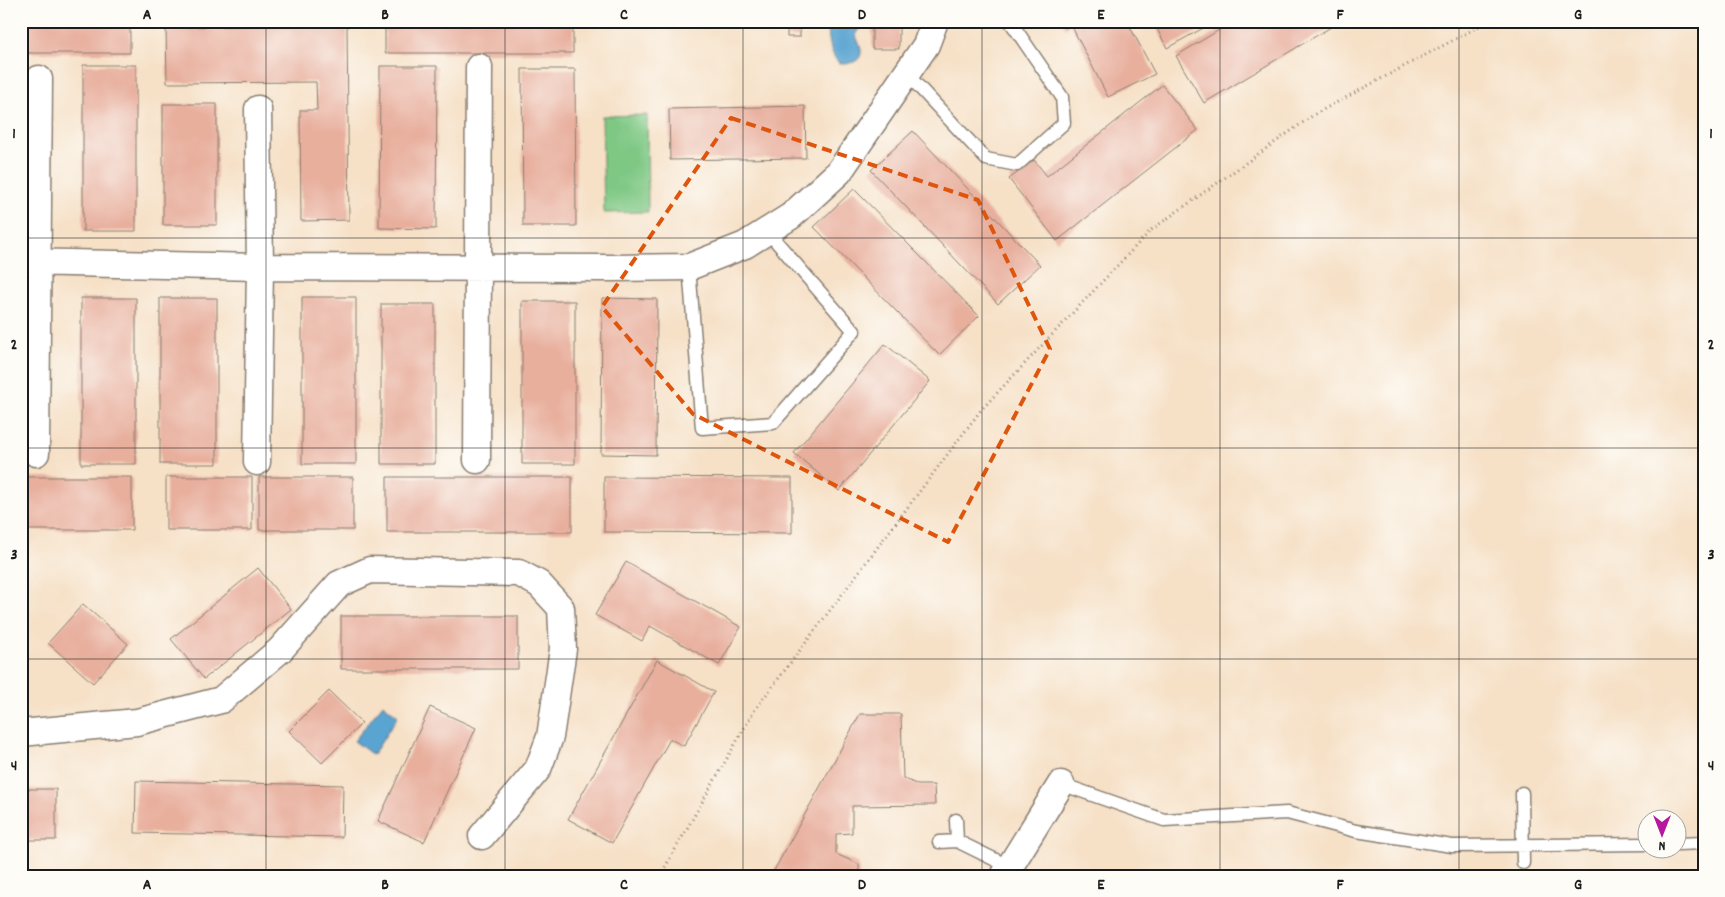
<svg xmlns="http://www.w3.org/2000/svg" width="1725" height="897" viewBox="0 0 1725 897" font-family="Dekko,sans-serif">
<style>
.green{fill:#7fc884;stroke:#4e7250}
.water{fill:#5aa4d1;stroke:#3b6076}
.building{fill:#e8af9d}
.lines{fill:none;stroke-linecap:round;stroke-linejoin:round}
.lane-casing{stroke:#897e71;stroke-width:15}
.street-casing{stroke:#897e71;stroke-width:29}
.path{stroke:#897e71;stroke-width:3;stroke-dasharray:1 4;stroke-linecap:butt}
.lane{stroke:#fff;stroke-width:12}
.street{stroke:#fff;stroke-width:26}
.marked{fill:none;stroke:#de560d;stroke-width:4;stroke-dasharray:10 6;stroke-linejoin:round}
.grid{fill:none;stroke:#1c1c1c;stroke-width:1;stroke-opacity:0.55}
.neatline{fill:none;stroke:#1c1c1c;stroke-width:2}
.grid-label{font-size:16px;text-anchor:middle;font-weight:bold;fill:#1c1c1c}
</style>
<rect width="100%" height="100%" fill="#fdfcf7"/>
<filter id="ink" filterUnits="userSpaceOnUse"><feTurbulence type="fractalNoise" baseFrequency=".02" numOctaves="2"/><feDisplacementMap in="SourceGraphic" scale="10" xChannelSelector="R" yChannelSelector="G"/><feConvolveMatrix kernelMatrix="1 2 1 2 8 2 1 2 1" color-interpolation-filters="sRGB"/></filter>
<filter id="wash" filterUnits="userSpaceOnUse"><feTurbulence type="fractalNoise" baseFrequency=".0096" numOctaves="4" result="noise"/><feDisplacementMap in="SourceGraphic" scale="20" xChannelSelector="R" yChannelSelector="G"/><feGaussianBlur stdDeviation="1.12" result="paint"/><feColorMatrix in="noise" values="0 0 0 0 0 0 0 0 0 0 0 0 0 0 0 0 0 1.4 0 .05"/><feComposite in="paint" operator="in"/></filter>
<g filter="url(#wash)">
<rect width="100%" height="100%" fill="#f6e0c6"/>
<path class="green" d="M647 115 648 212 604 213 602 116Z"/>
<path class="water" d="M828 21H863L862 26 856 33C856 39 860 43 861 50 862 63 849 64 839 63 829 53 828 35 828 21Z
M383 704 398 716 373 755 354 741Z"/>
<g id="blocks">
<path class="building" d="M21 21H130V53H21Z
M385 21H573V53H385Z
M787 21H800V37H787Z
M872 21H899V49H872Z
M1062 21H1127L1155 74 1108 97 1071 25 1065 28Z
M1153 21H1216L1167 48Z
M1234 21H1341L1204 103 1176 56Z
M347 25 349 220 301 221 300 110H317L316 82 167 83 166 27Z
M83 65H136V231H83Z
M380 66H437L436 229 379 228Z
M522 69H575L576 226H523Z
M1162 85 1198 130 1057 241 1009 179 1034 160 1047 176Z
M163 104H217V225H163Z
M805 106 806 158 670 160 669 109Z
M913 131 1040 265 998 304 871 170Z
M854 189 979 316 939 355 814 227Z
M302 297H356V464H302Z
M81 298H136V464H81Z
M160 298H217V464H160Z
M602 298 657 299 656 455 601 454Z
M522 301H575V464H522Z
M381 304H435V464H381Z
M885 344 930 381 839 491 794 453Z
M21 477H132V530H21Z
M166 477H252V530H166Z
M259 477H353V530H259Z
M387 477H572V532H387Z
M604 477 792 478V533L604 532Z
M626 562 741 627 719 665 650 626 642 641 595 615Z
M258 568 291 609 204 679 171 639Z
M83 604 128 644 93 683 48 643Z
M341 616H518V669H341Z
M657 660 714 692 684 746 670 739 612 843 568 819Z
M329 691 362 723 322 763 289 731Z
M430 707 476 728 424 842 378 821Z
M860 714H901L903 778 918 785H934L935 805 852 806V833L836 834V854L859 864V876H771Z
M136 781 343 785 342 837 135 833Z
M21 789H56V840H21Z"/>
</g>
</g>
<g filter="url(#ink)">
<use href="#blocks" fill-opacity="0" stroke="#897e71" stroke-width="1"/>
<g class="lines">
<defs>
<path id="lane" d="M907 74 986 159 1017 165 1064 123 1062 97 1010 21
M689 267 702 428 773 423 854 331 767 231
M1061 784 1164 820 1287 813 1356 831 1452 846 1648 844
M1522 793 1523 863
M956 820 957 841
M939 842 957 841 1010 867
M1678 844 1704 843"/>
<path id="street" d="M21 262 260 267 613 268 689 267 745 245 791 216 839 172 926 45 935 21
M36 453 39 79
M477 460 479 67
M257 462 260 267 258 109
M21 733 137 722 221 700 280 650 339 584 370 570 519 573 539 584 561 608 563 649 550 737 538 769 482 836
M1004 876 1061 784"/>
</defs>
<use href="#lane" class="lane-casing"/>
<use href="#street" class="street-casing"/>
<path class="path" d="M660 876 754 711 981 410 1151 230 1315 114 1489 21"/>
<use href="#lane" class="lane"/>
<use href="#street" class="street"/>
</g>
</g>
<path class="marked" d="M731 118 978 200 1050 349 948 542 693 414 602 307Z"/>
<path class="grid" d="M266 21V876M505 21V876M743 21V876M982 21V876M1220 21V876M1459 21V876M21 238H1704M21 448H1704M21 659H1704"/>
<rect width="1725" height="897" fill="none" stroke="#fdfcf7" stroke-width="55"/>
<g transform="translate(1662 834) rotate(180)"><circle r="24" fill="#fdfcf7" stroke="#a3a29f"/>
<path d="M0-4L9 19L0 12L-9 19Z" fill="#b5179e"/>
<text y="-8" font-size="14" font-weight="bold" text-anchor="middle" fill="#1c1c1c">N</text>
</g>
<rect x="28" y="28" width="1670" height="842" class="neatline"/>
<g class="grid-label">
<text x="147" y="19">A</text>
<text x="385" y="19">B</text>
<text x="624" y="19">C</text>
<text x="862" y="19">D</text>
<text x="1101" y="19">E</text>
<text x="1340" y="19">F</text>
<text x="1578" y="19">G</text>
<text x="14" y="138">1</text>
<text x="1711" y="138">1</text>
<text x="14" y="349">2</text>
<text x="1711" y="349">2</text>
<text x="14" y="559">3</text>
<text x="1711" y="559">3</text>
<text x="14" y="770">4</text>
<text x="1711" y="770">4</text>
<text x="147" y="889">A</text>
<text x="385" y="889">B</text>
<text x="624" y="889">C</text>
<text x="862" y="889">D</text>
<text x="1101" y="889">E</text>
<text x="1340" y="889">F</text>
<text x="1578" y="889">G</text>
</g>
</svg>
